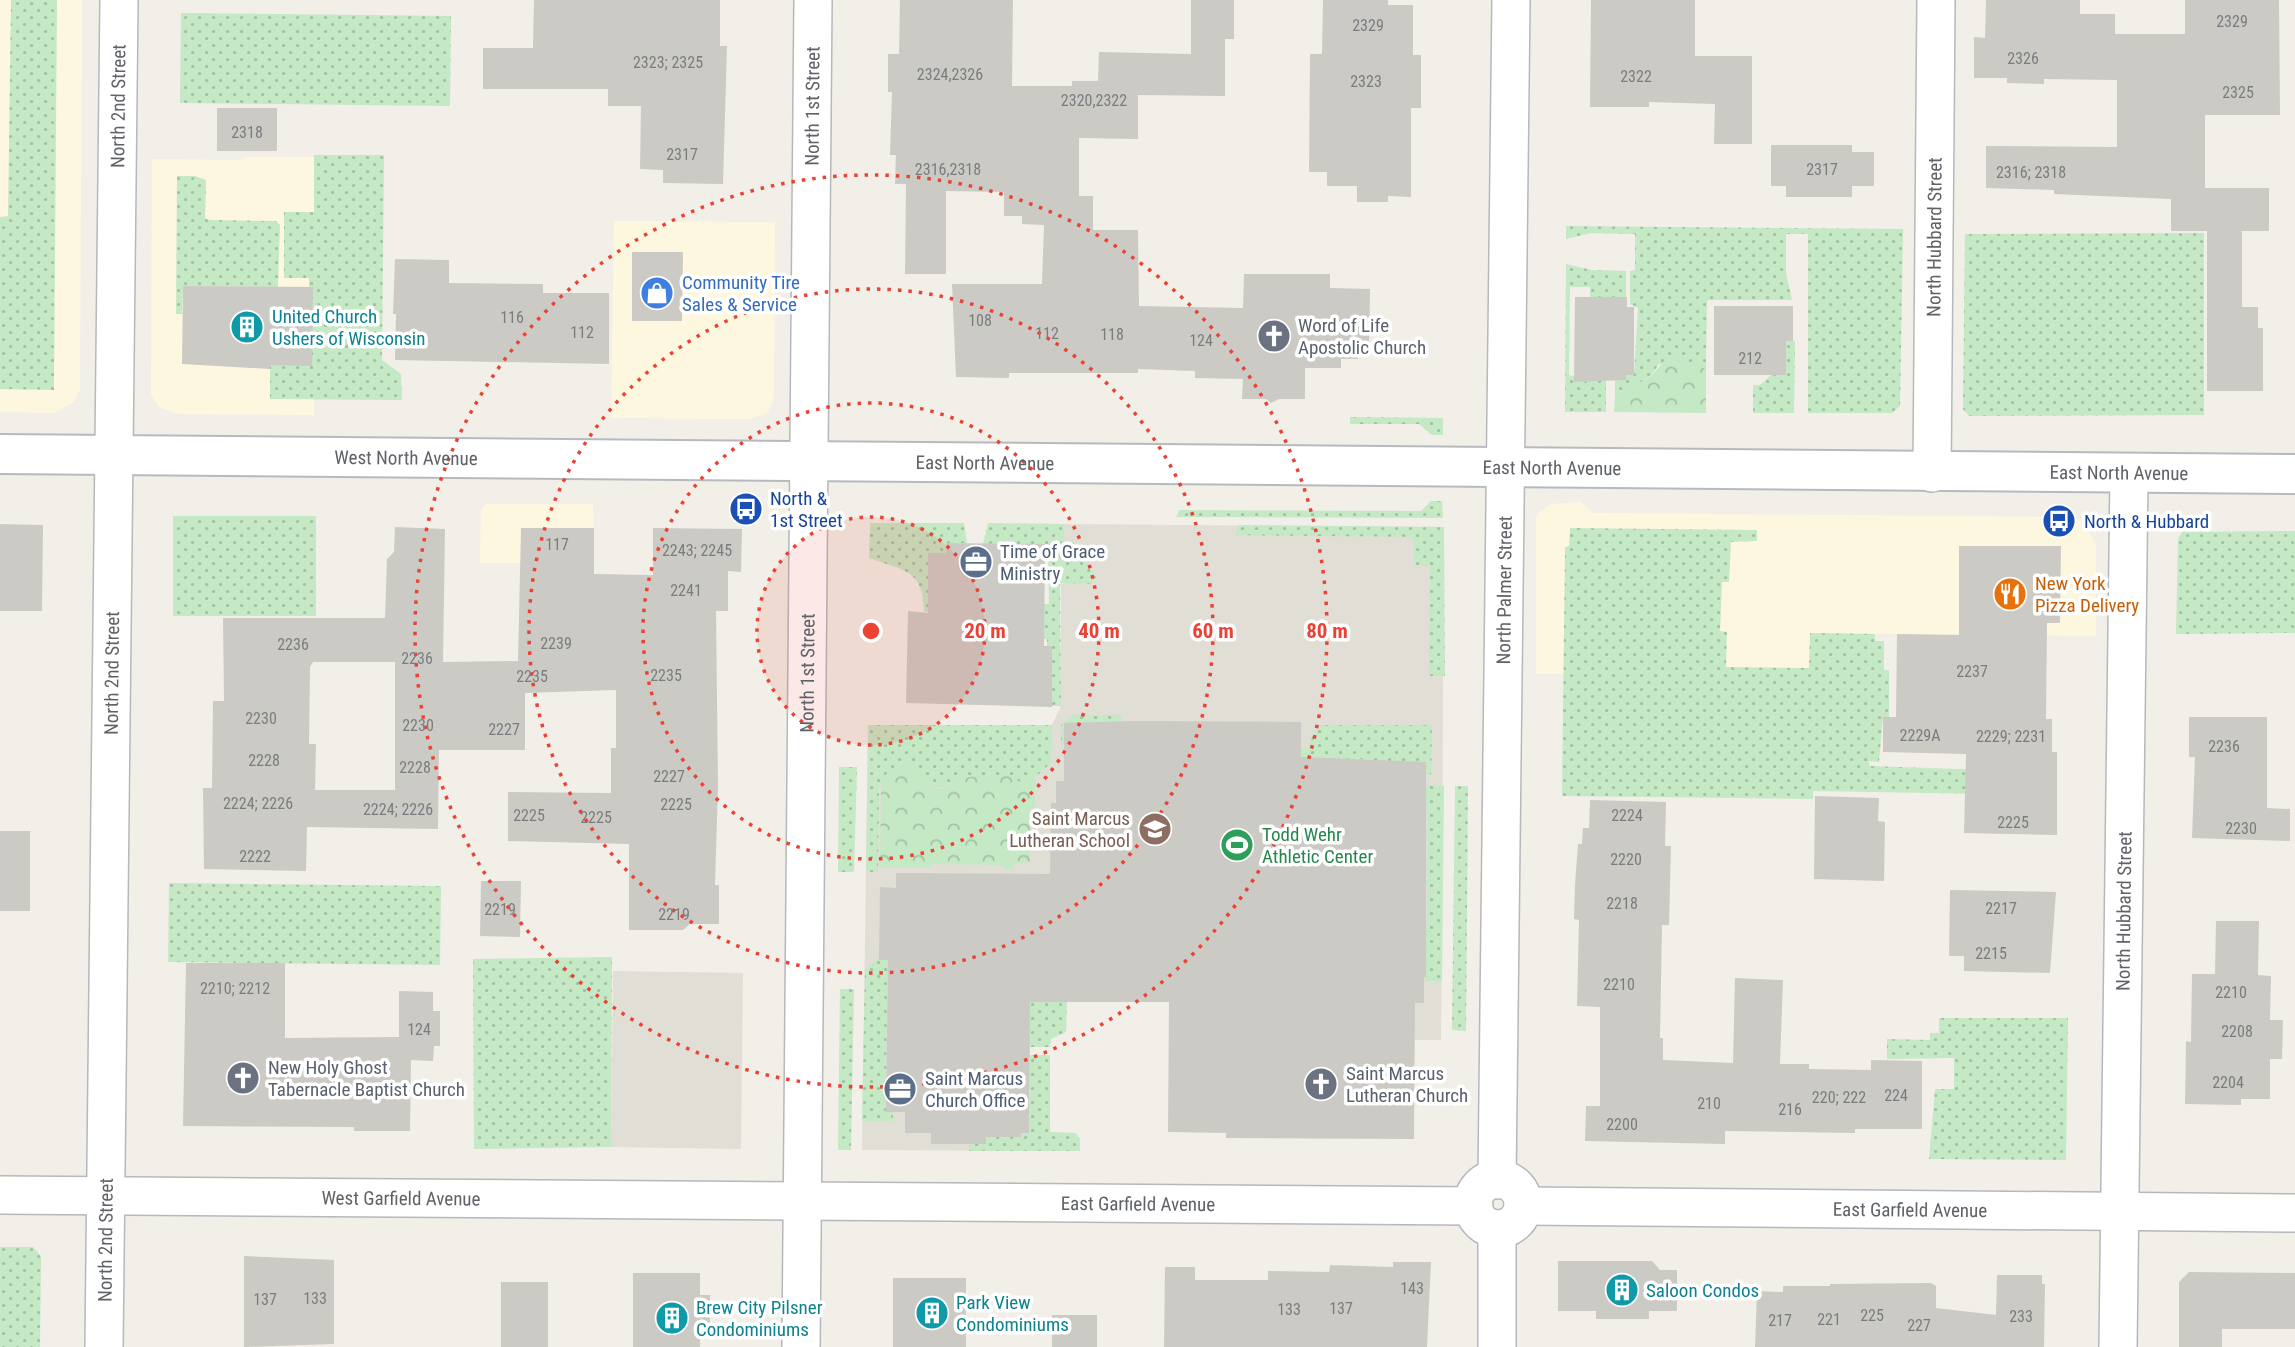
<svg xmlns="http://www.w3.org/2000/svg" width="2295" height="1347" viewBox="0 0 2295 1347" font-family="'Roboto Condensed',sans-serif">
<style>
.commercial{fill:#fef7e0}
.education{fill:#e1ded6}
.grass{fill:url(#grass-dots)}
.forest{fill:url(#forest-crowns)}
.building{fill:#cccac5;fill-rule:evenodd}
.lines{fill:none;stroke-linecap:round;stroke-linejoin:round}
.minor-casing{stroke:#b5b8bc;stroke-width:40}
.secondary-casing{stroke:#b6babf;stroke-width:42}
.minor{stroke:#fff;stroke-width:37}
.secondary{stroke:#fff;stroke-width:38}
.ring{fill:none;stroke:#ea4335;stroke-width:3.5;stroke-dasharray:3.5 7}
.labels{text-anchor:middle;stroke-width:7;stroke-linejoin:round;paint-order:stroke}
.number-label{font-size:16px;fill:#7a7d7f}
.street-label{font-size:19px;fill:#5f6368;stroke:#fff}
.shop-label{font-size:19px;fill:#366cbe;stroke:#fff;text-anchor:start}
.culture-label{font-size:19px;fill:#0d838f;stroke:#fff;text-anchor:start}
.worship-label{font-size:19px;fill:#5b616d;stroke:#fff;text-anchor:start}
.transit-label{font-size:19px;fill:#164399;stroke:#fff;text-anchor:start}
.service-label{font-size:19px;fill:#4e5e75;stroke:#fff;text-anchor:start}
.food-label{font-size:19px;fill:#c56008;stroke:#fff;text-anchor:start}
.education-label{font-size:19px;fill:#785e54;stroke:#fff;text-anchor:end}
.leisure-label{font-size:19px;fill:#27864d;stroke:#fff;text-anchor:start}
.centre{fill:#ea4335;stroke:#fff;stroke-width:3.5}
.ring-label{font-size:21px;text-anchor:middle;font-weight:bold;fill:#ea4335;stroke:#fff;stroke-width:7;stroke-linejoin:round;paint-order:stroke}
</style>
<defs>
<pattern id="grass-dots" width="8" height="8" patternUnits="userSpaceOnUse" patternTransform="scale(1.75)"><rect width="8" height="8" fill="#c5e8c5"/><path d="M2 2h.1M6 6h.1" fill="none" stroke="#a3c0a4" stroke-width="1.8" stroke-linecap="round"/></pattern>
<pattern id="forest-crowns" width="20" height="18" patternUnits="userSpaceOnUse" patternTransform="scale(1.75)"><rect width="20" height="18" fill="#c5e8c5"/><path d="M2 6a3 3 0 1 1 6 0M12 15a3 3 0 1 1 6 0" fill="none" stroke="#a3c0a4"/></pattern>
</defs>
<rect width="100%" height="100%" fill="#f1efe8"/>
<path class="commercial" d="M0 0H82L80 389 74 402 54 413 0 412Z
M246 157H314V415L176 414 159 407 151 395 152 159 239 160Z
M614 221 775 222 774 391 772 404 767 413 749 419 611 418Z
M1581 502 1593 513 2073 517 2083 521 2096 544V636L1815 633 1814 677 1536 674V519L1539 512 1551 504Z
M486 504H593L594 563H480L481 509Z"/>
<path class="education" d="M1061 524 1444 527 1441 1040H1390L1031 943 1029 1151 862 1150 868 725H1052L1061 706Z
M613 971 743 973 741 1149 611 1147Z"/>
<path class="grass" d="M11 0H57L54 390 0 389V217L8 216Z
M181 13 451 16 450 106 180 103Z
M314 155H384L382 360 401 374 402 400 270 399V365L309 287V278H284V212H314Z
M177 176H195L206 180 205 218 209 220 276 221 280 225 278 287 183 286 182 314H176Z
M1566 226 1903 229 1900 406 1892 413H1808V234H1786V273L1792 300H1707L1706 369 1659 364 1650 377 1615 395V380H1626V375H1634L1638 308 1630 304V271L1635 270V234L1592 233 1566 239Z
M2204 233V415L1969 416 1963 409 1965 234Z
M1566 264 1592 270 1626 271V297H1590V287H1570L1569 375 1574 376 1575 382 1606 380V412H1565Z
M1786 341H1795L1794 413H1753V385H1760L1771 375H1786Z
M1350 417 1443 418V435H1432L1419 424H1350Z
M1431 501H1442L1443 518 1176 517 1179 510 1421 511Z
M173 516H316V616H173Z
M870 523H964L967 543H947L946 553H928L930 612H924C923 569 905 571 869 558Z
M988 523 1064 524V545H1071V539L1096 577 1091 584 1060 583 1061 706H1052V646H1047V639H1044V604H1049L1048 544H983Z
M1237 525 1444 527 1445 676H1429L1430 566H1414V537L1236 535Z
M1570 528 1757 530V541L1731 542 1729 582H1722L1720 631 1727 632 1726 667 1809 668 1810 633 1875 634V641H1884V670H1889V717H1883L1879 762 1869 761V766L1988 770V794L1813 791V799L1562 796 1565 547 1569 546Z
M2295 531V633L2176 634 2178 539 2182 532Z
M1073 715H1120L1124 723 1061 745V725Z
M868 725H1052L1051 763 1030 782C1012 783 994 774 974 776 958 777 948 790 931 786L928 781 883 779 879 787 878 872H866Z
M1319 725H1432L1431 775 1370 759 1301 761V748L1307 747Z
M839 767H857L854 872H838Z
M1425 786H1444L1442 981H1424L1426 977 1424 928H1427V886L1424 881 1427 880 1428 838 1425 837 1428 830Z
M1455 786H1468L1466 1031 1452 1030Z
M169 883 441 886 440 965 168 962Z
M612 957 611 1147 474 1149 473 959Z
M879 958 895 960 887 981 886 1111 893 1112V1121H862L865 969Z
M840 989H854L851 1150H838Z
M1030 999 1067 1002 1066 1032 1051 1039 1050 1047H1030Z
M1939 1018H2068L2066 1160 1929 1159 1935 1089H1954V1058L1887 1059V1039L1930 1040V1033H1939Z
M1030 1055H1050V1132L1076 1133 1080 1139V1151H969V1144H986V1133L994 1137H1020L1021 1133H1029Z
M0 1247H33L41 1256 40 1347H0Z"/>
<path class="forest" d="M1669 356 1706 369V413L1614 412 1615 395 1650 377Z
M906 764 935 788H944L962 778 977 776H1008L1020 782 1035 779V808L1030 809V862L1015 863 1012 869H1003V865L932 864 931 868H880L881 787 886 774Z"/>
<path class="building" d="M534 0H720V46H727L723 184 663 183V170L640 169 641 106H608V89H483V48H533Z
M900 0H1013L1012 86H1072V81H1098L1099 52 1191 54V0H1234V39H1225V96L1138 95V139L1079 138V196H1093V230H1138L1139 306 1243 308 1244 274H1330V288L1370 289 1369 350H1358V359H1341V368H1305V399H1279L1271 403 1266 399H1242L1243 379 1195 378V371L1138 369V373H1009V378L956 377 952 284H1042L1044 225 1022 224V216H1004V192L946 191V274H905L906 184H895L896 155H890L892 92H888V54H899Z
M1323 0H1388V5H1413V55H1421V108H1411V197L1388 196V202H1357V186H1327V172H1309L1310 54H1322Z
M1591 0H1695V56H1752V144H1714L1715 104 1649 102V107H1590Z
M1986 0H2080V14H2115V34H2185V0H2279L2280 115H2205V188H2269V231H2242V307H2258V328H2263V391H2207V231H2171V199L2054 194V190L1986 188V146L2117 147V80L2044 79V84L2007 83V78H1974V37L1985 38Z
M217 108H277V151H217Z
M1771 145H1852V152H1874V186H1852V197H1786V186H1771Z
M632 252H683L682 321H632Z
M395 259 449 260V283L543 284V293H609V364L395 360 396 314H393Z
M183 286 313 287 312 366 270 365V369L182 364Z
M1575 297H1627V307H1634V375H1626V380L1574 382Z
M1714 306H1793V341H1786V375H1714Z
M0 524 43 525 42 611H0Z
M395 527 445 529 443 662 518 661 521 528H594V574L653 575V528L742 529 741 572 728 571V611H716L718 786 715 885H719V924H690L683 930H629V844L508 841V792L611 793V748H616V690L525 693V750H439L438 829 307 827 306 871 204 869 203 788H212L213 701H224L223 618H385L387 559 394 552ZM313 662H395V790H315L316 744H309L310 667Z
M946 543 1045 544 1044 646H1052V707L906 703 908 611 928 613V553H946Z
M1959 546H2061L2060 623H2047L2046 719H2052V752H2057V835L1964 833 1966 754 1883 752V717H1896L1897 634 1959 635Z
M2189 717H2267V808L2290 809V841L2192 838 2195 757H2189Z
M1135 721 1301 722V757L1426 762V977H1424V1003H1415L1414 1139 1226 1138V1133L1168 1132 1169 1002H1030L1029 1133H1021V1137H986V1144H931V1133H905V1112H886L888 960H879L880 887 896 888V873L1050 874 1051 803H1056V781H1064V723Z
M1815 796 1879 798 1878 821 1885 822 1884 881 1814 879Z
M1590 800 1666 802 1665 846H1671L1669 925H1662L1660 1038H1663V1060L1733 1063 1735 978 1783 980 1780 1064H1809V1069L1871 1070V1060L1922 1061V1129H1855V1133L1725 1131V1144L1585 1141 1586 1106H1600V1007L1577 1006 1579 920 1574 919 1575 885 1578 844H1582L1583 828H1589Z
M0 831H30V911H0Z
M481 881H521L520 937 480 936Z
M1950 890 2056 892 2050 973 1964 971V956H1949Z
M2216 921H2259L2258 975 2271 976 2270 1020H2283L2282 1059H2270V1099H2241V1105L2185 1104 2186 1041 2191 1042 2192 974H2215Z
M186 963H285V1038L399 1037V991L433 992V1011H440V1046H434L433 1061 411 1060 410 1131H354V1127L183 1126Z
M244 1256 334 1260V1344L244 1347Z
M1558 1261H1652L1660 1270H1677V1311H1649V1319H1596V1311H1558Z
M1393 1262H1431L1427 1347H1164L1165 1267H1195V1280H1268V1271L1329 1272 1330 1265 1393 1267Z
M2189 1272 2295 1273V1329H2222V1347H2179V1282Z
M633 1273H700V1295H710V1326H700V1347H633Z
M1997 1275H2042V1284H2045L2044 1347H1755L1757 1291 1783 1292V1286H1830V1284L1931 1283 1936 1286V1308L1996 1315Z
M893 1278H966V1347H893Z
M501 1282H548V1347H501Z
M1052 1315H1097V1347H1052Z"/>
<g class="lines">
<defs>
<g id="minor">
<path id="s1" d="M1932 473 1936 0"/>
<circle cx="1498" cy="1204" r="25"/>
<path id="s2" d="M1497 1180 1511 0"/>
<path id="s3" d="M0 1195 1474 1206"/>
<path id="s4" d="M1523 1206 2295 1213"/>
<path d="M1497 1229V1347"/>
<path id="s5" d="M104 1347 119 0"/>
<path id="s6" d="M801 1347 813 0"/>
<path id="s7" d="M2118 1347 2129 475"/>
</g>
<g id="secondary">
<path id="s8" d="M0 454 2295 474"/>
</g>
</defs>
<use href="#minor" class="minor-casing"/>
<use href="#secondary" class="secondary-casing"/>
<use href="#minor" class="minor"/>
<use href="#secondary" class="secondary"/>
</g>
<circle cx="871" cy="631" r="114" fill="#ea4335" fill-opacity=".12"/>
<g class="ring">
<circle cx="871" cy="631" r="114"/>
<circle cx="871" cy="631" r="228"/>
<circle cx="871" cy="631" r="342"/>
<circle cx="871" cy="631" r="456"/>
</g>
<defs>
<symbol id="shop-disc" viewBox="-11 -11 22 22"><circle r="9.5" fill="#3f7fe0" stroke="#fff"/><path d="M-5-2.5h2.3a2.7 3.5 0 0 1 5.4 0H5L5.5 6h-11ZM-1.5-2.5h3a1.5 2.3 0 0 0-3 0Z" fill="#fff"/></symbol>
<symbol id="building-disc" viewBox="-11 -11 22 22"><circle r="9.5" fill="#0f9aa8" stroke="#fff"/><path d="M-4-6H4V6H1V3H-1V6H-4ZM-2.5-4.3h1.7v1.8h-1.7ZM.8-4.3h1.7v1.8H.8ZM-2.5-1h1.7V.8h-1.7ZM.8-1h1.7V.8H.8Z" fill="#fff"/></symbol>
<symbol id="church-disc" viewBox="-11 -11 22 22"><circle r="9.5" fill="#6b7280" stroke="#fff"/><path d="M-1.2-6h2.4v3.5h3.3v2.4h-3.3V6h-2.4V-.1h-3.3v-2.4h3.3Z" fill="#fff"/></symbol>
<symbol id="bus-disc" viewBox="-11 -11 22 22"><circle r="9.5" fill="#1a4fb4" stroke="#fff"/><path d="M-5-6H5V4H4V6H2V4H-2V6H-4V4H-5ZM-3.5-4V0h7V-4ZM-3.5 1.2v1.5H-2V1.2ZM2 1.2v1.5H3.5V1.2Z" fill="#fff"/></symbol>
<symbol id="office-disc" viewBox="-11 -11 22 22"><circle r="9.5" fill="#5c6f8a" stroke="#fff"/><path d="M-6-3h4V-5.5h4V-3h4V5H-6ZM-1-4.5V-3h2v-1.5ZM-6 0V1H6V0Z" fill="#fff"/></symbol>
<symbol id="restaurant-disc" viewBox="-11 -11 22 22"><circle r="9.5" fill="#e8710a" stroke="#fff"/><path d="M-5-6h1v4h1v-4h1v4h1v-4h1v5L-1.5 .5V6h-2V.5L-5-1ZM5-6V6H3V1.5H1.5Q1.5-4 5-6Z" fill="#fff"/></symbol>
<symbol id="school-disc" viewBox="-11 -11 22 22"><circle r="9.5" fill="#8d6e63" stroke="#fff"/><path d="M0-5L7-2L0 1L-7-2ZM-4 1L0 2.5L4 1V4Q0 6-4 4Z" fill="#fff"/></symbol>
<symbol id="stadium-disc" viewBox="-11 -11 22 22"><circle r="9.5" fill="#2e9e5b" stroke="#fff"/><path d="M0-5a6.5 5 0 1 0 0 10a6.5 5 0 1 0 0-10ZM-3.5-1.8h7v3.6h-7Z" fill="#fff"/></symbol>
</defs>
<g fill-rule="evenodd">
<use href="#shop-disc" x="638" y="274" width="38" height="38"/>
<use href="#building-disc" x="228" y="308" width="38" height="38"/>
<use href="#church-disc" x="1255" y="317" width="38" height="38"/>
<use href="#bus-disc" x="727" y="490" width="38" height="38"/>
<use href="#bus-disc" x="2040" y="502" width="38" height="38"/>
<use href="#office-disc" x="957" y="543" width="38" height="38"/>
<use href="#restaurant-disc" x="1991" y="575" width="38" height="38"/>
<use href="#school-disc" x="1136" y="810" width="38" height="38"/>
<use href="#stadium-disc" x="1218" y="826" width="38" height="38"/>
<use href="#church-disc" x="224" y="1059" width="38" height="38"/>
<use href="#church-disc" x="1302" y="1065" width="38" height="38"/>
<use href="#office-disc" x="881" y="1070" width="38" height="38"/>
<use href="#building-disc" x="1603" y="1271" width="38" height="38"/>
<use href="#building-disc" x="913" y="1294" width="38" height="38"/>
<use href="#building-disc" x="653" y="1299" width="38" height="38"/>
</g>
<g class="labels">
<g class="number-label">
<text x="2232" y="27">2329</text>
<text x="1368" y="31">2329</text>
<text x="2023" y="64">2326</text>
<text x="668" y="68">2323; 2325</text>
<text x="950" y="80">2324,2326</text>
<text x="1636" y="82">2322</text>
<text x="1366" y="87">2323</text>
<text x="2238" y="98">2325</text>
<text x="1094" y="106">2320,2322</text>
<text x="247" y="138">2318</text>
<text x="682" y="160">2317</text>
<text x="948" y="175">2316,2318</text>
<text x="1822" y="175">2317</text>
<text x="2031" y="178">2316; 2318</text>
<text x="512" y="323">116</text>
<text x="980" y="326">108</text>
<text x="582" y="338">112</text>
<text x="1047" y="339">112</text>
<text x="1112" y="340">118</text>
<text x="1201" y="346">124</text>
<text x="1750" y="364">212</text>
<text x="557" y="550">117</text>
<text x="697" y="556">2243; 2245</text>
<text x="686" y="596">2241</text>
<text x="556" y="649">2239</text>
<text x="293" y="650">2236</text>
<text x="417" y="664">2236</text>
<text x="1972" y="677">2237</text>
<text x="666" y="681">2235</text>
<text x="532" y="682">2235</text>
<text x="261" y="724">2230</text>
<text x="418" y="731">2230</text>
<text x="504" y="735">2227</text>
<text x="1920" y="741">2229A</text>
<text x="2011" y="742">2229; 2231</text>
<text x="2224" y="752">2236</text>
<text x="264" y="766">2228</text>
<text x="415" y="773">2228</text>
<text x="669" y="782">2227</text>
<text x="258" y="809">2224; 2226</text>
<text x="676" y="810">2225</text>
<text x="398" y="815">2224; 2226</text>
<text x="529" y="821">2225</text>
<text x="1627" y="821">2224</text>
<text x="596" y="823">2225</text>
<text x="2013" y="828">2225</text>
<text x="2241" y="834">2230</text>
<text x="255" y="862">2222</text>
<text x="1626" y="865">2220</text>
<text x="1622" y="909">2218</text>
<text x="2001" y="914">2217</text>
<text x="500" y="915">2219</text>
<text x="674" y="920">2219</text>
<text x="1991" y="959">2215</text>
<text x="1619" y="990">2210</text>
<text x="235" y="994">2210; 2212</text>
<text x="2231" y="998">2210</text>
<text x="419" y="1035">124</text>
<text x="2237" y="1037">2208</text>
<text x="2228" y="1088">2204</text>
<text x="1896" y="1101">224</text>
<text x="1839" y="1103">220; 222</text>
<text x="1709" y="1109">210</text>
<text x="1790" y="1115">216</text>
<text x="1622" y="1130">2200</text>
<text x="1412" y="1294">143</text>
<text x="315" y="1304">133</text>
<text x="265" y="1305">137</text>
<text x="1341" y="1314">137</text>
<text x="1289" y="1315">133</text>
<text x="1872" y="1321">225</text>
<text x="2021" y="1322">233</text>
<text x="1829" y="1325">221</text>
<text x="1780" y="1326">217</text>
<text x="1919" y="1331">227</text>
</g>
<g class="street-label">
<text dy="7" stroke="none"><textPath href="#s5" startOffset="1241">North 2nd Street</textPath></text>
<text dy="7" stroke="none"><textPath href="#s6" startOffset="1241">North 1st Street</textPath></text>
<text dy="7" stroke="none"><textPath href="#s1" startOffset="236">North Hubbard Street</textPath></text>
<text dy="7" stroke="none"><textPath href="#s8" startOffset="406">West North Avenue</textPath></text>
<text dy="7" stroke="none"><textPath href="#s8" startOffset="985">East North Avenue</textPath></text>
<text dy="7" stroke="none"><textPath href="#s8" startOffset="1552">East North Avenue</textPath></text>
<text dy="7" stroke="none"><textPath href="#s8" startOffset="2119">East North Avenue</textPath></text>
<text dy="7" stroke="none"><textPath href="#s2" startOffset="590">North Palmer Street</textPath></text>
<text dy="7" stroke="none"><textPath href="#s5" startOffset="674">North 2nd Street</textPath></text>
<text dy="7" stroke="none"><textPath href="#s6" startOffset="674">North 1st Street</textPath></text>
<text dy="7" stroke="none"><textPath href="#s7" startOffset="436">North Hubbard Street</textPath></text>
<text dy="7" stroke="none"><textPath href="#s3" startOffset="401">West Garfield Avenue</textPath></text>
<text dy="7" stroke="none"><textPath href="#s3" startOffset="1138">East Garfield Avenue</textPath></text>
<text dy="7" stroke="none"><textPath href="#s4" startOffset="387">East Garfield Avenue</textPath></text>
<text dy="7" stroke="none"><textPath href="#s5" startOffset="107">North 2nd Street</textPath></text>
</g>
<g class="shop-label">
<text x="682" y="289">Community Tire<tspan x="682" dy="22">Sales &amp; Service</tspan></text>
</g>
<g class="culture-label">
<text x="272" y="323">United Church<tspan x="272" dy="22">Ushers of Wisconsin</tspan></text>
<text x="1646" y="1297">Saloon Condos</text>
<text x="956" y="1309">Park View<tspan x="956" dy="22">Condominiums</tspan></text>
<text x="696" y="1314">Brew City Pilsner<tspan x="696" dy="22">Condominiums</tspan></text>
</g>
<g class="worship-label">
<text x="1298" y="332">Word of Life<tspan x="1298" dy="22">Apostolic Church</tspan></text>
<text x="268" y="1074">New Holy Ghost<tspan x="268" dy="22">Tabernacle Baptist Church</tspan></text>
<text x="1346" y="1080">Saint Marcus<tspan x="1346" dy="22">Lutheran Church</tspan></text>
</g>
<g class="transit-label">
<text x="770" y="505">North &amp;<tspan x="770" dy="22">1st Street</tspan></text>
<text x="2084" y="528">North &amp; Hubbard</text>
</g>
<g class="service-label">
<text x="1000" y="558">Time of Grace<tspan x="1000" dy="22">Ministry</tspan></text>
<text x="925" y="1085">Saint Marcus<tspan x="925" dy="22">Church Office</tspan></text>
</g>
<g class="food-label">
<text x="2035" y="590">New York<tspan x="2035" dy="22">Pizza Delivery</tspan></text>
</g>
<g class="education-label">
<text x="1130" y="825">Saint Marcus<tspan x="1130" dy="22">Lutheran School</tspan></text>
</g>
<g class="leisure-label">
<text x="1262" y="841">Todd Wehr<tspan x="1262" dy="22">Athletic Center</tspan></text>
</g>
</g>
<circle cx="871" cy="631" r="10" class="centre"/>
<g class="ring-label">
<text x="985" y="638">20 m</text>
<text x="1099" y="638">40 m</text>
<text x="1213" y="638">60 m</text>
<text x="1327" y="638">80 m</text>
</g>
</svg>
